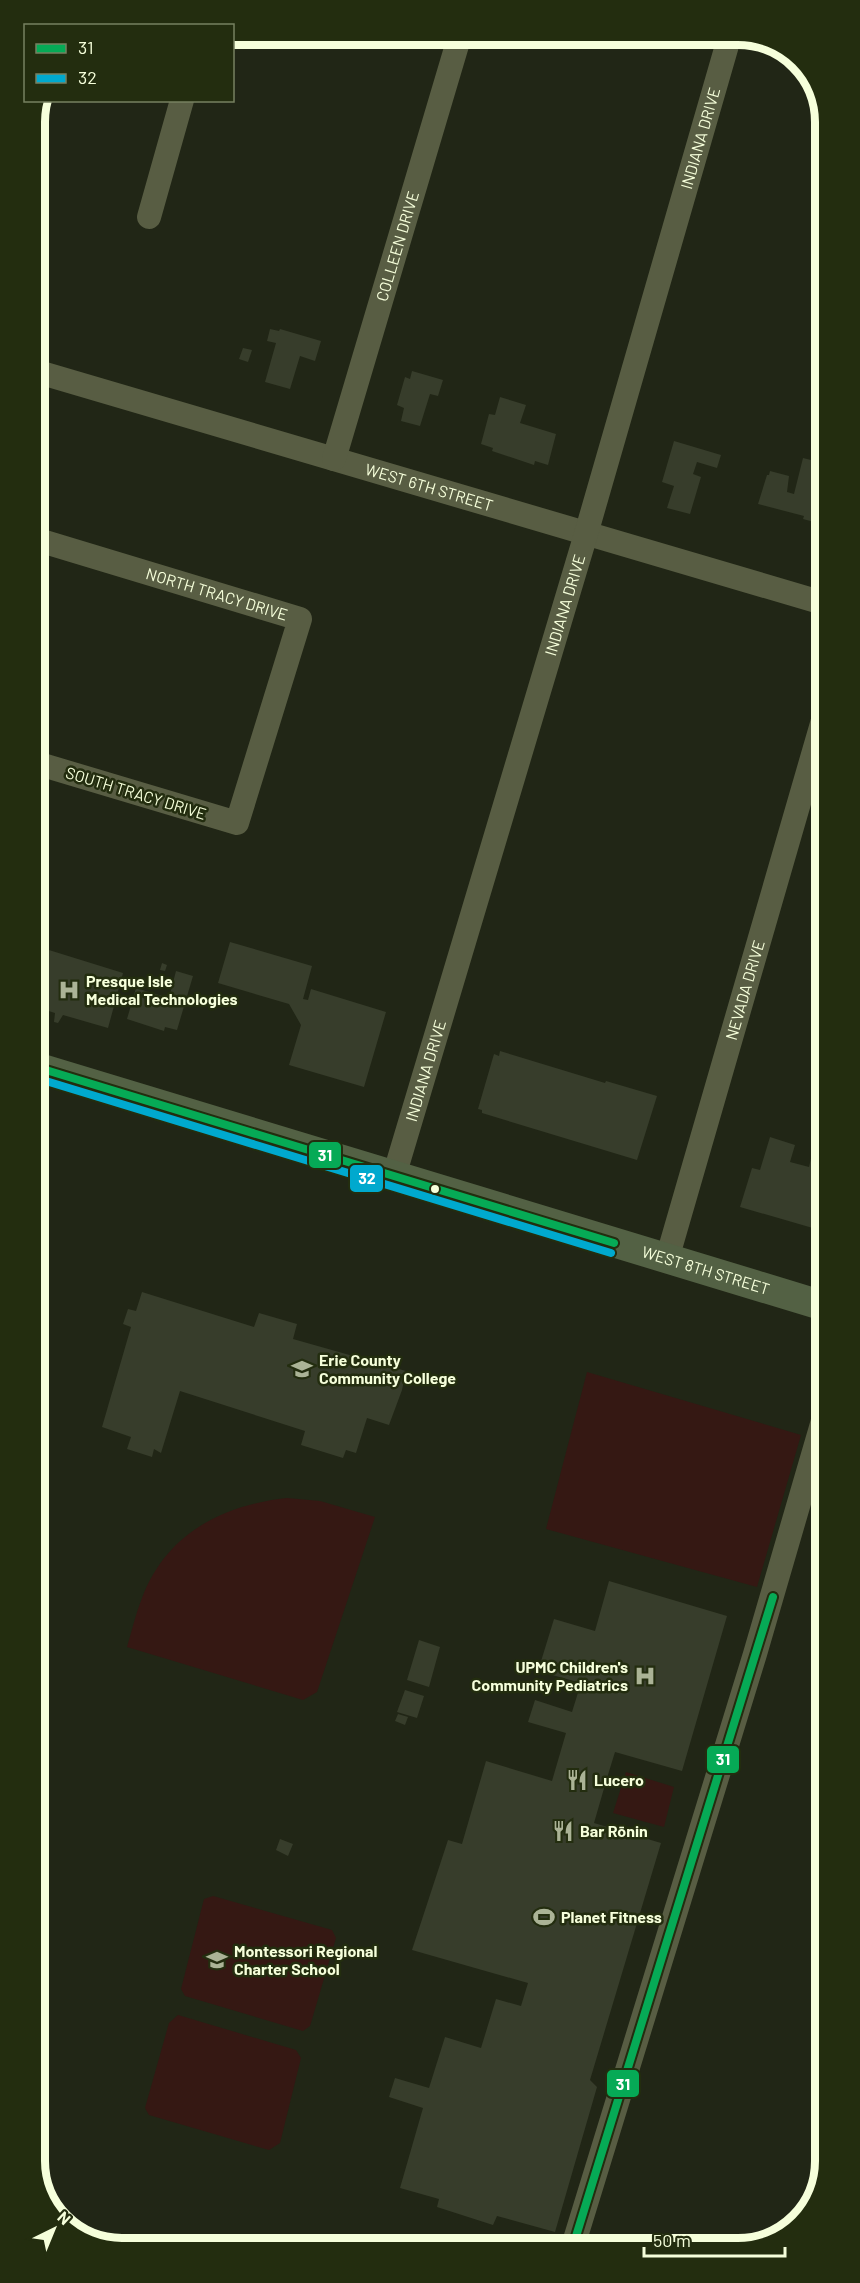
<svg xmlns="http://www.w3.org/2000/svg" width="860" height="2283" viewBox="0 0 860 2283" font-family="Barlow,sans-serif">
<style>
.grass{fill:#351813}
.building{fill:#373d2b}
.lines{fill:none;stroke-linecap:round;stroke-linejoin:round}
.minor{stroke:#585d43;stroke-width:24}
.major{stroke:#536144;stroke-width:30}
.bus-1-casing{stroke:#232d0f;stroke-width:12}
.bus-2-casing{stroke:#232d0f;stroke-width:12}
.bus-1{stroke:#06aa56;stroke-width:8}
.bus-2{stroke:#00a9ce;stroke-width:8}
.bus-dot{fill:#f6ffdb;stroke:#232d0f;stroke-width:2}
.labels{text-anchor:middle;stroke-width:5;stroke-linejoin:round;paint-order:stroke}
.street-label{font-size:16px;fill:#f6ffdb;stroke:#232d0f}
.poi-label{font-size:16px;font-weight:bold;fill:#f6ffdb;stroke:#232d0f;text-anchor:start}
.rim{fill:none;stroke:#f6ffdb;stroke-width:8}
.line-badge{stroke:#232d0f;stroke-width:2}
.badge-label{font-size:16px;text-anchor:middle;font-weight:bold;fill:#fff}
</style>
<rect width="100%" height="100%" fill="#212616"/>
<path class="grass" d="M587 1372 801 1435 757 1587 546 1529Z
M287 1498 320 1501 375 1517 317 1692 303 1700 127 1647C132 1630 136 1613 142 1598 166 1534 222 1505 287 1498Z
M626 1772 674 1787 664 1827 613 1813Z
M213 1896 332 1930 336 1938 310 2026 303 2031 185 1996 181 1989 204 1899Z
M178 2015 296 2050 301 2058 280 2143 269 2150 149 2115 145 2108 169 2023Z"/>
<path class="building" d="M270 329 279 331 280 329 321 341 315 361 300 356 290 389 265 382 276 343 267 341Z
M243 348 252 350 248 362 239 359Z
M412 371 443 380 438 396 430 394 420 426 401 421 404 408 397 405 405 377 410 379Z
M500 397 526 405 520 423 556 434 548 465 535 461 534 465 492 451 493 448 481 444 489 414 495 415Z
M674 441 721 455 717 468 697 462 693 474 701 477 690 514 667 508 674 486 662 482Z
M803 458 823 463V515L821 522 815 520 814 522 803 519 804 516 758 504 767 475H769L770 471 789 476 787 492 794 494Z
M230 942 312 966 303 999 308 1000 311 989 386 1012 364 1087 289 1065 301 1025 289 1004 218 983Z
M36 946 123 973 108 1028 63 1015 58 1023 54 1022 55 1013 36 1007Z
M162 963 167 965 165 971 160 970Z
M176 971 193 976 177 1030 165 1027 164 1031 127 1019 136 988 169 998Z
M500 1051 605 1083 606 1081 657 1096 637 1160 482 1113V1110L478 1109 494 1054 499 1056Z
M770 1137 795 1145 790 1162 809 1167 813 1150 824 1153 823 1231 740 1207 752 1168 760 1170Z
M142 1292 254 1327 259 1313 297 1324 293 1339 406 1371 402 1390 389 1425 367 1418 356 1453 346 1450 343 1458 301 1445 305 1431 180 1391 161 1453 154 1449 152 1457 127 1449 131 1437 102 1427 131 1327 123 1324 128 1309 136 1311Z
M609 1581 727 1616 682 1771 615 1752 607 1778 594 1823 661 1843 590 2080 597 2087 555 2232 497 2216 493 2225 437 2207 439 2199 400 2188 423 2108 389 2097 395 2078 429 2088 445 2037 481 2048 496 1999 521 2006 528 1983 412 1950 448 1840 462 1844 486 1761 552 1781 566 1733 528 1722 535 1700 572 1712 581 1683 538 1671 554 1619 595 1631Z
M419 1640 440 1647 429 1687 407 1680Z
M405 1690 424 1696 417 1718 397 1712Z
M398 1714 408 1717 405 1725 395 1721Z
M280 1839 293 1844 288 1856 276 1850Z"/>
<g class="lines">
<g class="minor">
<path d="M149 217 182 100"/>
<path id="s1" d="M35 371 823 603"/>
<path id="s2" d="M334 459 460 35"/>
<path id="s3" d="M35 539 300 619 237 823 36 763"/>
<path id="s4" d="M394 1176 586 534 730 35"/>
<path id="s5" d="M667 1259 823 720"/>
<path d="M573 2246 755 1654 824 1417"/>
</g>
<path class="major" id="s6" d="M36 1067 824 1306"/>
<defs>
<path id="bus-1" d="M36 1067 614 1243
M573 2246 773 1597"/>
<path id="bus-2" d="M36 1078 611 1253"/>
</defs>
<use href="#bus-1" class="bus-1-casing"/>
<use href="#bus-2" class="bus-2-casing"/>
<use href="#bus-1" class="bus-1"/>
<use href="#bus-2" class="bus-2"/>
</g>
<defs>
<symbol id="hospital-bare" viewBox="-9 -9 18 18"><path d="M-5-5h3v3.5h4V-5h3V5h-3V1.5h-4V5h-3Z" fill="#abb396" stroke="#232d0f" stroke-width="2.5" paint-order="stroke"/></symbol>
<symbol id="university-bare" viewBox="-9 -9 18 18"><path d="M0-5L7-2L0 1L-7-2ZM-4 1L0 2.5L4 1V4Q0 6-4 4Z" fill="#abb396" stroke="#232d0f" stroke-width="2.5" paint-order="stroke"/></symbol>
<symbol id="restaurant-bare" viewBox="-9 -9 18 18"><path d="M-5-6h1v4h1v-4h1v4h1v-4h1v5L-1.5 .5V6h-2V.5L-5-1ZM5-6V6H3V1.5H1.5Q1.5-4 5-6Z" fill="#abb396" stroke="#232d0f" stroke-width="2.5" paint-order="stroke"/></symbol>
<symbol id="stadium-bare" viewBox="-9 -9 18 18"><path d="M0-5a6.5 5 0 1 0 0 10a6.5 5 0 1 0 0-10ZM-3.5-1.8h7v3.6h-7Z" fill="#abb396" stroke="#232d0f" stroke-width="2.5" paint-order="stroke"/></symbol>
<symbol id="school-bare" viewBox="-9 -9 18 18"><path d="M0-5L7-2L0 1L-7-2ZM-4 1L0 2.5L4 1V4Q0 6-4 4Z" fill="#abb396" stroke="#232d0f" stroke-width="2.5" paint-order="stroke"/></symbol>
</defs>
<g fill-rule="evenodd">
<use href="#hospital-bare" x="54" y="975" width="30" height="30"/>
<use href="#university-bare" x="287" y="1354" width="30" height="30"/>
<use href="#hospital-bare" x="630" y="1661" width="30" height="30"/>
<use href="#restaurant-bare" x="562" y="1765" width="30" height="30"/>
<use href="#restaurant-bare" x="548" y="1816" width="30" height="30"/>
<use href="#stadium-bare" x="529" y="1902" width="30" height="30"/>
<use href="#school-bare" x="202" y="1945" width="30" height="30"/>
</g>
<circle class="bus-dot" cx="435" cy="1189" r="5"/>
<g class="labels">
<g class="street-label">
<text dy="6" stroke="none"><textPath href="#s4" startOffset="1082">INDIANA DRIVE</textPath></text>
<text dy="6" stroke="none"><textPath href="#s2" startOffset="222">COLLEEN DRIVE</textPath></text>
<text dy="6" stroke="none"><textPath href="#s1" startOffset="411">WEST 6TH STREET</textPath></text>
<text dy="6" stroke="none"><textPath href="#s3" startOffset="190">NORTH TRACY DRIVE</textPath></text>
<text dy="6" stroke="none"><textPath href="#s4" startOffset="596">INDIANA DRIVE</textPath></text>
<text transform="translate(136 793) rotate(17)" y="6">SOUTH TRACY DRIVE</text>
<text dy="6" stroke="none"><textPath href="#s5" startOffset="280">NEVADA DRIVE</textPath></text>
<text dy="6" stroke="none"><textPath href="#s4" startOffset="110">INDIANA DRIVE</textPath></text>
<text dy="6" stroke="none"><textPath href="#s6" startOffset="700">WEST 8TH STREET</textPath></text>
</g>
<g class="poi-label">
<text x="86" y="987">Presque Isle<tspan x="86" dy="18">Medical Technologies</tspan></text>
<text x="319" y="1366">Erie County<tspan x="319" dy="18">Community College</tspan></text>
<text x="628" y="1673" text-anchor="end">UPMC Children's<tspan x="628" dy="18">Community Pediatrics</tspan></text>
<text x="594" y="1786">Lucero</text>
<text x="580" y="1837">Bar Rōnin</text>
<text x="561" y="1923">Planet Fitness</text>
<text x="234" y="1957">Montessori Regional<tspan x="234" dy="18">Charter School</tspan></text>
</g>
</g>
<path d="M0 0H860V2283H0ZM122 45H738A77 77 0 0 1 815 122V2161A77 77 0 0 1 738 2238H122A77 77 0 0 1 45 2161V122A77 77 0 0 1 122 45Z" fill="#232d0f" fill-rule="evenodd"/>
<path class="rim" d="M122 45H738A77 77 0 0 1 815 122V2161A77 77 0 0 1 738 2238H122A77 77 0 0 1 45 2161V122A77 77 0 0 1 122 45Z"/>
<g class="line-badge">
<rect x="308" y="1141" width="34" height="28" rx="6" fill="#06aa56"/>
<rect x="349" y="1164" width="35" height="29" rx="6" fill="#00a9ce"/>
<rect x="706" y="1745" width="34" height="29" rx="6" fill="#06aa56"/>
<rect x="606" y="2069" width="34" height="29" rx="6" fill="#06aa56"/>
</g>
<g class="badge-label">
<text x="325" y="1161">31</text>
<text x="367" y="1184">32</text>
<text x="723" y="1765">31</text>
<text x="623" y="2090">31</text>
</g>
<rect x="24" y="24" width="210" height="78" fill="#232d0f" stroke="#778161" stroke-width="1.5"/>
<rect x="36" y="44" width="30" height="9" fill="#06aa56" stroke="#778161" stroke-width="1.5"/>
<text x="78" y="54" font-size="18" fill="#f6ffdb">31</text>
<rect x="36" y="74" width="30" height="9" fill="#00a9ce" stroke="#778161" stroke-width="1.5"/>
<text x="78" y="84" font-size="18" fill="#f6ffdb">32</text>
<g transform="translate(54 2229) rotate(43)" stroke="#232d0f" stroke-width="4.5" paint-order="stroke">
<path d="M0-4.5L10 22L0 15L-10 22Z" fill="#f6ffdb"/>
<text y="-9" font-size="16" font-weight="bold" text-anchor="middle" fill="#f6ffdb">N</text>
</g>
<path d="M644 2247v9h141v-9" fill="none" stroke="#f6ffdb" stroke-width="3"/>
<text x="653" y="2247" font-size="18" fill="#f6ffdb" stroke="#232d0f" stroke-width="4.5" paint-order="stroke">50 m</text>
</svg>
